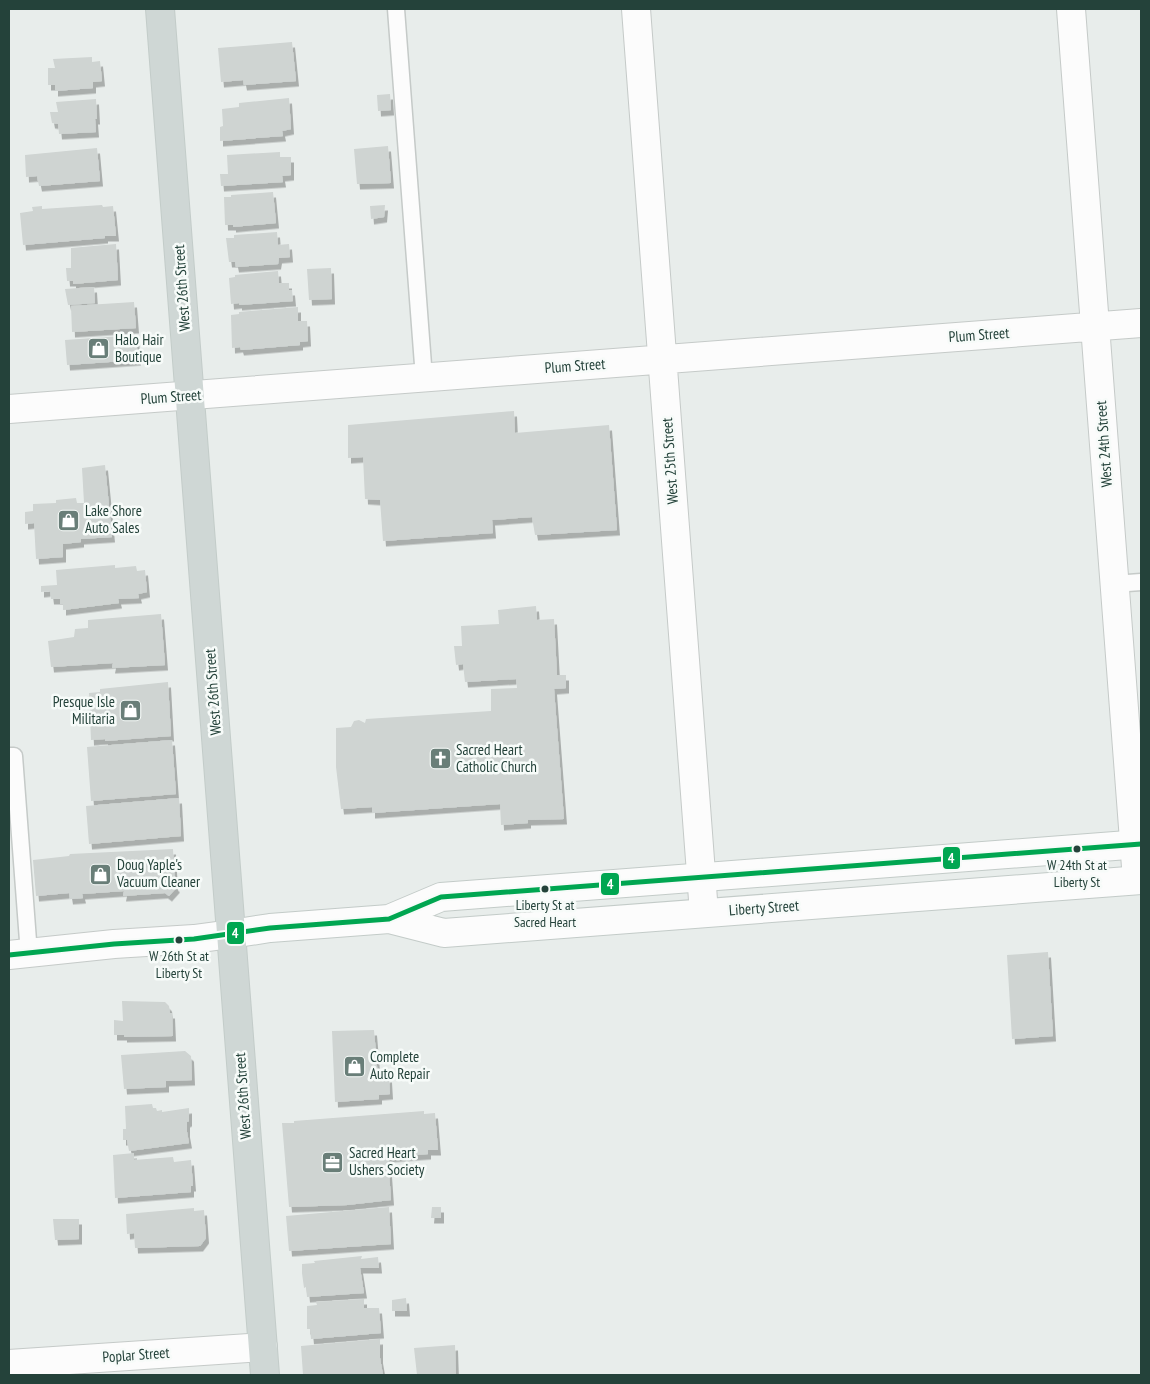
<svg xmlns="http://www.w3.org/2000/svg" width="1150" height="1384" viewBox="0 0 1150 1384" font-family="'PT Sans Narrow',sans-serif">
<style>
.building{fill:#cfd4d2;filter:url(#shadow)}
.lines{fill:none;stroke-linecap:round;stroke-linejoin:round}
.service-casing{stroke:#c5cac8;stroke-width:19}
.minor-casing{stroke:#c5cac8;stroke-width:30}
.tertiary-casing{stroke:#c5cac8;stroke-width:30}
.secondary-casing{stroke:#c3cbc8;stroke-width:30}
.primary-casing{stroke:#c3ccc9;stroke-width:30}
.service{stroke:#fcfcfc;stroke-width:16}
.minor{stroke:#fcfcfc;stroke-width:28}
.tertiary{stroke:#fcfcfc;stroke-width:28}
.secondary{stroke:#fcfcfc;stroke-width:28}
.primary{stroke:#cfd7d5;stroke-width:28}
.bus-1-casing{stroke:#f7fbf9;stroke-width:9}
.bus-1{stroke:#00a651;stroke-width:5}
.bus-dot{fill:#24423a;stroke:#f7fbf9;stroke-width:2}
.labels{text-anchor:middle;stroke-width:5;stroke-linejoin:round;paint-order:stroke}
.bus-label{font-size:14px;fill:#24423a;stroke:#f7fbf9}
.street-label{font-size:15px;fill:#24423a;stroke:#f7fbf9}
.poi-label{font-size:15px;fill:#24423a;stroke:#f7fbf9;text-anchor:start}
.line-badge{stroke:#f7fbf9;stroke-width:2}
.badge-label{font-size:14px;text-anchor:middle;font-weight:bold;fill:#fff}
</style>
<defs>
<filter id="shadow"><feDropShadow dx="3" dy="5.5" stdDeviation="0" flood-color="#0004"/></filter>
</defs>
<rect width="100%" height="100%" fill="#e8edeb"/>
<path class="building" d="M292 42 296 81 244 85 243 80 221 82 218 48Z
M92 57V62L100 61 102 81 93 82V88L55 91V85H48V68H55L53 59Z
M390 94 391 110 378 111 377 95Z
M289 98 291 129 282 131 283 136 220 141V127L223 126 222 109 239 107V103Z
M96 99 97 119H95L96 132 59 134 58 124 52 123 50 112H58L56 102Z
M388 146 391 183 357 184 354 149Z
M97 148 100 181 39 186 37 176 26 177 25 155Z
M280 152V157H291V175L282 176 283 182 221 186 220 174H228L227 155Z
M273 192 276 223 233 227V225H225L224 197H231V195Z
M102 205 103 207 113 206 116 236H105V238L23 245 20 213 33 211 32 207 42 206V209Z
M385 205 384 217 371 219 370 206Z
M277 232 278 245 289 244 290 257 279 258 278 264 236 267 235 262H229L226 238H234V235Z
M116 244 118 280 73 284V281H67L66 268H71V248Z
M331 268 332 299 309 300 307 269Z
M278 271 279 283H289V290H292L293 301 239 305V303L231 304 229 278 235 277V275Z
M94 287 95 303 68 305 65 289Z
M134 302 136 328 72 332 71 306Z
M298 307V321H307L308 341 300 342V345L241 350 240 347 232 348 231 315 239 314V312Z
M136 335 138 360 67 365 65 340Z
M514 411 515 433 609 425 617 530 535 535 532 517 492 520 493 533 383 541 380 500 365 499 363 457 348 458V425Z
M105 465 112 537 81 539V542L63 544V557L36 559 34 523 25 524V512L33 511V504L56 503V500L76 498 77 503H84L82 468Z
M115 565V568L136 566 137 571 145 570 147 592 138 594 139 598 118 599 119 603 63 610V604H60V599H51L50 591 41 592V586L57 585 56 570Z
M536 606 537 620 554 619 557 675H566V688L554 689 564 819 528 820V823L501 825 500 804 372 813V807L341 809 336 767V728L351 727 354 721 359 720 365 723 366 719 491 711V689L517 688 516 679 465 682 463 664 456 665 454 646H462L461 626 499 624 498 610Z
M161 614 165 665 112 668 113 663 51 667 48 641 74 637 75 629 88 628V620Z
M168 682 171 736 105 741V739L91 740 89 693 100 692V689Z
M172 740 176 794 91 801 87 747Z
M179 798 181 836 89 844 86 806Z
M173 849 175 885 177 887 169 896 165 893 123 896 124 891 82 894 83 898 70 899 69 893 36 896 33 860 69 856 70 854Z
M1048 952 1053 1036 1012 1039 1007 955Z
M122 1001 165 1002 169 1006 170 1013H172L173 1036 124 1037V1035H114V1020L123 1021Z
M374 1030 378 1078 389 1077 390 1094 379 1095V1099L335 1102 332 1031Z
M185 1051 191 1056 192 1080 166 1081V1087L124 1089 121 1055Z
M152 1104 153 1108H156L157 1111 162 1110V1112L189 1108V1121L187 1122V1132L189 1143 129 1151 127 1140H123V1129H126L125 1106Z
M424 1111V1114L435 1113 438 1150H428V1154L388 1157 391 1200 347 1205 289 1207 282 1123H294V1121Z
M134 1153V1160L173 1157 174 1162 191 1160 193 1186H191V1192L115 1198 113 1155Z
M389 1207 391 1244 289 1251 286 1216Z
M432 1207H441V1218H431Z
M194 1208V1211L204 1210 206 1238 200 1246 135 1248 134 1233 127 1234 126 1214Z
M53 1219H79V1239L55 1240Z
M362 1256 361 1259 378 1257 379 1268H360L364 1293 307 1297 306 1287 304 1288 302 1273V1264L315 1263 314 1261Z
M406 1298 407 1311H392V1300Z
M364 1299V1308H379L381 1333 311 1339 310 1329H307V1306L317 1305 316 1302Z
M380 1339V1358L383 1375H303L301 1346Z
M455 1345 456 1375H417L414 1348Z"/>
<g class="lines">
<defs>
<path id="service" d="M396 9 424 378
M1114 584 1141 582
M9 756H14L29 954"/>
<path id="minor" d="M636 9 704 913
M1071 9 1137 880
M9 409 1141 323
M9 1364 263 1347"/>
<path id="tertiary" d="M9 955 114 944 194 939 231 934"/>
<path id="secondary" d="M389 919 444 933 1141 880
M231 934 270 928 389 919 441 897 1141 844"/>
<path id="primary" d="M160 9 265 1375"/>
</defs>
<use href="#service" class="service-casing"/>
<use href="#minor" class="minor-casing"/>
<use href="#tertiary" class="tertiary-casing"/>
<use href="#secondary" class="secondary-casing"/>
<use href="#primary" class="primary-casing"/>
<use href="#service" class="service"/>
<use href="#minor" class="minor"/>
<use href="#tertiary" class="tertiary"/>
<use href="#secondary" class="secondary"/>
<use href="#primary" class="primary"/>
<defs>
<path id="bus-1" d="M9 955 114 944 194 939 270 928 389 919 441 897 1141 844"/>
</defs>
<use href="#bus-1" class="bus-1-casing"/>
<use href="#bus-1" class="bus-1"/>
</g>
<defs>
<symbol id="shop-square" viewBox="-11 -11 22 22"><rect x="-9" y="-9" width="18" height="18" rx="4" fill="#697e78" stroke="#f7fbf9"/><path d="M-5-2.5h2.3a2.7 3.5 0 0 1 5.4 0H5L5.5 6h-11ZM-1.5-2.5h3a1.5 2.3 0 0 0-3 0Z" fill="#fff"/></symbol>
<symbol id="church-square" viewBox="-11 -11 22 22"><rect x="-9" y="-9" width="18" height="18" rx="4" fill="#697e78" stroke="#f7fbf9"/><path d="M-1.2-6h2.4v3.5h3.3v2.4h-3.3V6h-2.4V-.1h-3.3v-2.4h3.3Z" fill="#fff"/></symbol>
<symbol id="office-square" viewBox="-11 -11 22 22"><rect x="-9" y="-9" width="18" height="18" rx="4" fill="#697e78" stroke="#f7fbf9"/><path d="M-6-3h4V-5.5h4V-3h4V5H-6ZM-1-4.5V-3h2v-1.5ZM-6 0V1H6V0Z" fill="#fff"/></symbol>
</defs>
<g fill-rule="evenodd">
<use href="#shop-square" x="86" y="336" width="25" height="25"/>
<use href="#shop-square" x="56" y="508" width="25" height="25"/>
<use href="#shop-square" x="118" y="698" width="25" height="25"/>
<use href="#church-square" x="428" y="746" width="25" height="25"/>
<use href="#shop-square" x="88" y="862" width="25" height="25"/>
<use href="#shop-square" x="342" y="1054" width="25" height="25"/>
<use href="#office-square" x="320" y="1150" width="25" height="25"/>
</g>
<g class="bus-dot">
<circle cx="1077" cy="849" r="4.5"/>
<circle cx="545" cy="889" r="4.5"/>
<circle cx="179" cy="940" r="4.5"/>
</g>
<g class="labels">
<g class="bus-label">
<text x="1077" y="870">W 24th St at<tspan x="1077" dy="17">Liberty St</tspan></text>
<text x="545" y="910">Liberty St at<tspan x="545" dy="17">Sacred Heart</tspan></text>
<text x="179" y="961">W 26th St at<tspan x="179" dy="17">Liberty St</tspan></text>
</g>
<g class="street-label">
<text transform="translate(182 288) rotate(-94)" y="5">West 26th Street</text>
<text transform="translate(979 335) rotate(-4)" y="5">Plum Street</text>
<text transform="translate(575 366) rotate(-4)" y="5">Plum Street</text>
<text transform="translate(171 397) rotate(-4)" y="5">Plum Street</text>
<text transform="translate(1104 444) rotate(-94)" y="5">West 24th Street</text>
<text transform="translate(670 461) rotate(-94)" y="5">West 25th Street</text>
<text transform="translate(213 692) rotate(-94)" y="5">West 26th Street</text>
<text transform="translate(764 908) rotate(-4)" y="5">Liberty Street</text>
<text transform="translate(243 1096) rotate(-94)" y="5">West 26th Street</text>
<text transform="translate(136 1355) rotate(-4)" y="5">Poplar Street</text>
</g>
<g class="poi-label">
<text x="115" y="345">Halo Hair<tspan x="115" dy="17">Boutique</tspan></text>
<text x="85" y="516">Lake Shore<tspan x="85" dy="17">Auto Sales</tspan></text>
<text x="115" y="707" text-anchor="end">Presque Isle<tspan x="115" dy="17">Militaria</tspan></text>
<text x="456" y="755">Sacred Heart<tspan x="456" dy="17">Catholic Church</tspan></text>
<text x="117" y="870">Doug Yaple's<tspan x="117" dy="17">Vacuum Cleaner</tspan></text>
<text x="370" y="1062">Complete<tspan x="370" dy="17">Auto Repair</tspan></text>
<text x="349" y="1158">Sacred Heart<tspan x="349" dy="17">Ushers Society</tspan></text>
</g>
</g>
<g class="line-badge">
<rect x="942" y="846" width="19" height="24" rx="5" fill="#00a651"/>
<rect x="600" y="872" width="20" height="24" rx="5" fill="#00a651"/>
<rect x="226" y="921" width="19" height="24" rx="5" fill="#00a651"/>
</g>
<g class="badge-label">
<text x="951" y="863">4</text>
<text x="610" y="889">4</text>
<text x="235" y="938">4</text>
</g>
<rect width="1150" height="1384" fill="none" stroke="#24423a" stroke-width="20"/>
</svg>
